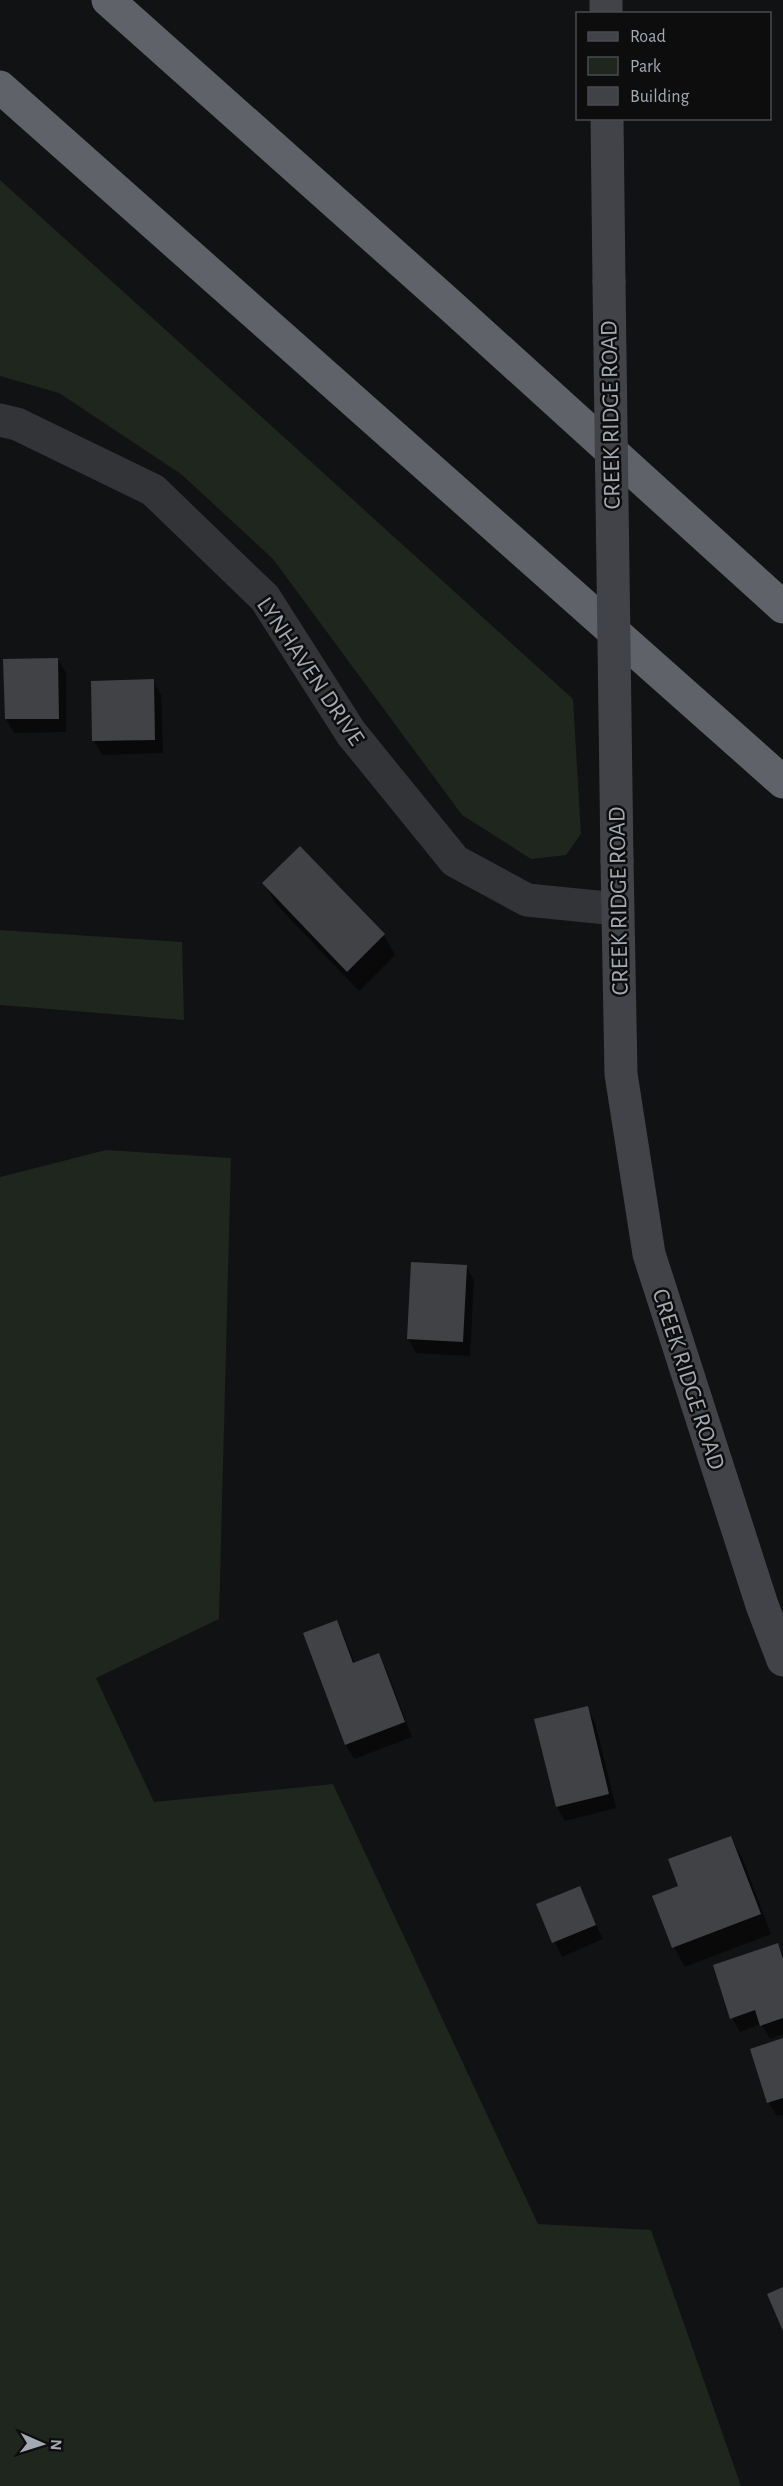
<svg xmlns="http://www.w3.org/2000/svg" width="783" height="2486" viewBox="0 0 783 2486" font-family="'Alegreya Sans',sans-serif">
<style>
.green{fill:#1e261e}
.shadow{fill:#0007}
.building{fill:#404246}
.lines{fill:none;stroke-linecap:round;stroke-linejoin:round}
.minor{stroke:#333438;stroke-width:33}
.secondary{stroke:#414348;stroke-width:33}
.motorway{stroke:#5f6269;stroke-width:33}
.secondary-bridge{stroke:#414348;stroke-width:33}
.labels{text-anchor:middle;stroke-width:5;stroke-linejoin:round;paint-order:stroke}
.street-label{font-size:24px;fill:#a3a9b3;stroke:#0d0d0e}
</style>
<rect width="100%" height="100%" fill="#111213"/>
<path class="green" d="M0 180 573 699 581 834 566 855 531 859 462 815 273 559 181 474 59 393 0 376Z
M0 930 182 942 184 1020 0 1005Z
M106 1150 231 1158 219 1619 96 1678 154 1802 333 1784 538 2224 651 2230 741 2486H0V1177Z"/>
<path class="shadow" d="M58 660 66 673V732L14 733 6 719 5 661Z
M153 681 161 695 163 753 102 755 94 741Z
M300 848 384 935 395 955 359 991 275 903 264 883Z
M466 1266 474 1280 470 1356 416 1353 408 1339Z
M336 1622 344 1636 355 1663 378 1655 386 1669 412 1737 354 1759 346 1745 305 1634Z
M587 1708 595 1722 616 1808 565 1821 557 1807 536 1720Z
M730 1837 742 1857 771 1934 685 1967 674 1947 654 1897 680 1887Z
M579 1888 603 1939 562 1957 537 1905Z
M777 1945 783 1955V2034L770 2039 761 2024 740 2032 732 2018Z
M783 2040V2115L777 2116 769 2103 752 2050Z"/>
<path class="building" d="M58 658 59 719H5L3 659Z
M154 679 155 740 92 741 91 681Z
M300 846 385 934 347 972 262 883Z
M411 1262 467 1265 463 1342 407 1339Z
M337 1620 353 1663 379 1653 405 1722 345 1745 303 1633Z
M588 1706 609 1794 556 1807 534 1719Z
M731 1836 761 1914 672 1948 652 1896 678 1886 668 1859Z
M580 1886 596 1925 552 1943 536 1904Z
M778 1943 783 1959V2018L760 2026 755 2010 730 2019 713 1965Z
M783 2038V2098L767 2103 750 2049Z
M783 2287V2331L767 2294Z"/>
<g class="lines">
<path class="minor" d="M0 420 17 424 153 490 265 598 351 733 455 861 527 900 617 909"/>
<path class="secondary" d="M606 0V14
M607 118 609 282
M617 861 621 1074 649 1254 762 1605 783 1660"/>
<path class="motorway" d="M108 0 450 305 783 607
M0 87 783 782"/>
<path class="secondary-bridge" d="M609 282 617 861"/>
</g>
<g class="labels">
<g class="street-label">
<text transform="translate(610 415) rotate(-91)" y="8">CREEK RIDGE ROAD</text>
<text transform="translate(311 671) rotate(56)" y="8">LYNHAVEN DRIVE</text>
<text transform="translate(618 901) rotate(-91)" y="8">CREEK RIDGE ROAD</text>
<text transform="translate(689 1379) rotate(72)" y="8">CREEK RIDGE ROAD</text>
</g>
</g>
<rect x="576" y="12" width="195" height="108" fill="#0d0d0e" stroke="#494b50" stroke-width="1.5"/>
<rect x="588" y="32" width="30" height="9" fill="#414348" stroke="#494b50" stroke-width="1.5"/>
<text x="630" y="42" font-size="18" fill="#a3a9b3">Road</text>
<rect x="588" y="57" width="30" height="18" fill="#1e261e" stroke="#494b50" stroke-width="1.5"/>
<text x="630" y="72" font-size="18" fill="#a3a9b3">Park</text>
<rect x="588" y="87" width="30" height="18" fill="#404246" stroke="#494b50" stroke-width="1.5"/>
<text x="630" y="102" font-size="18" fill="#a3a9b3">Building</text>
<g transform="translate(42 2444) rotate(93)" stroke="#0d0d0e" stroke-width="4.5" paint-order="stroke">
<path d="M0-4.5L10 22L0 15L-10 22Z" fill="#a3a9b3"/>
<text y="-9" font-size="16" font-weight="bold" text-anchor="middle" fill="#a3a9b3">N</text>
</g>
</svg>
